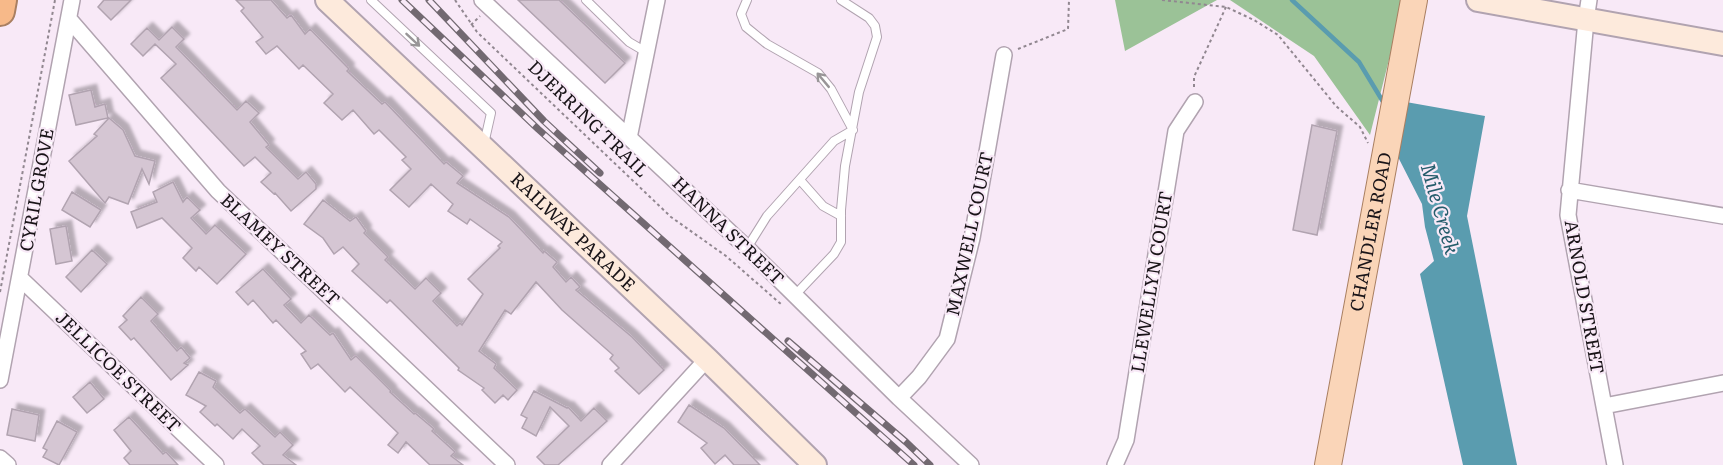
<svg xmlns="http://www.w3.org/2000/svg" width="1723" height="465" viewBox="0 0 1723 465" font-family="Literata,serif">
<style>
.forest{fill:#9bc297}
.water{fill:#5a9caf}
.lines{fill:none;stroke-linecap:round;stroke-linejoin:round}
.stream{stroke:#5a9caf;stroke-width:4.5}
.building{fill:#d5c6d3;stroke:#b1a3b0;stroke-width:1.5;filter:url(#shadow)}
.lane-casing{stroke:#b1a3b0;stroke-width:10}
.street-casing{stroke:#b1a3b0;stroke-width:18}
.secondary-casing{stroke:#b1a3b0;stroke-width:26}
.primary-casing{stroke:#a97f61;stroke-width:28}
.highway-casing{stroke:#a97f61;stroke-width:32}
.path{stroke:#918790;stroke-width:2;stroke-dasharray:3 3;stroke-linecap:butt}
.lane{stroke:#fff;stroke-width:8}
.street{stroke:#fff;stroke-width:15}
.secondary{stroke:#fdeadc;stroke-width:22}
.primary{stroke:#fad5b8;stroke-width:26}
.highway{stroke:#f7b989;stroke-width:28}
.rail-casing{stroke:#726971;stroke-width:7}
.rail{stroke:#f8e9f7;stroke-width:4.5;stroke-dasharray:14;stroke-linecap:butt}
.oneway{stroke:#989597}
.labels{text-anchor:middle;stroke-width:4.5;stroke-linejoin:round;paint-order:stroke}
.street-label{font-size:18px;fill:#191418;stroke:#f8e9f7}
.water-label{font-size:20px;font-style:italic;fill:#265d6c;stroke:#f8e9f7}
</style>
<defs>
<filter id="shadow"><feDropShadow dx="5.5" dy="-5.5" stdDeviation="1.5" flood-color="#0004"/></filter>
</defs>
<rect width="100%" height="100%" fill="#f8e9f7"/>
<path class="forest" d="M1115 0H1217L1125 51Z
M1230 0H1404L1370 135 1314 56Z"/>
<path class="water" d="M1406 102 1485 116 1467 216 1517 465H1463L1420 274 1434 261 1425 227 1422 204 1397 155Z"/>
<g class="lines">
<path class="stream" d="M1292 0 1359 62 1385 105"/>
</g>
<path class="building" d="M104 0H131L111 20 98 7Z
M236 0H271L287 18 291 15 305 34 310 29 349 69 347 71 382 104 385 102 444 164 446 162 463 176 457 183 509 217 543 253 544 251 557 262 553 267 566 282 571 277 580 287 576 290 632 337 664 370 639 394 615 371 619 368 610 359 613 355 562 310 536 282 511 314 505 310 479 351 496 364 494 368 517 390 508 400 503 395 495 403 482 390 484 388 458 370 459 368 390 300 387 303 352 271 359 264 343 247 334 254 323 238 304 224 323 200 350 221 356 217 366 231 364 233 388 257 385 260 415 289 426 278 441 293 433 301 457 326 460 323 462 325 483 294 468 279 500 248 498 246 502 242 470 219 467 224 448 211 453 204 431 184 409 207 390 190 411 169 402 160 406 157 379 130 374 134 353 110 342 120 324 103 333 94 303 65 299 69 277 46 266 54 256 42 263 37 241 11 244 8Z
M518 0H559L625 63 605 83Z
M172 27 184 39 176 47 237 110 246 101 259 113 250 122 269 145 266 147 298 179 306 172 316 184V189L291 211 275 193 274 194 261 182 271 173 255 157 244 166 161 78 176 64 155 44 143 56 131 44 147 28 159 40Z
M91 90 95 107 105 104 108 118 76 125 69 95Z
M109 118 123 130 135 156 155 161 149 184 142 169 128 204 109 197 105 203 69 161 97 136 94 134Z
M1312 125 1337 131 1317 235 1293 230Z
M173 182 183 202 187 197 200 210 191 218 206 234 215 225 246 254 217 284 199 267 196 271 183 258 192 248 162 218 137 228 131 212 157 202 153 192Z
M72 192 101 210 90 227 62 210Z
M66 226 72 261 56 264 50 229Z
M92 250 107 264 81 292 66 277Z
M263 269 291 299 284 305 301 323 309 315 330 335 333 333 351 360 356 356 391 391 390 392 414 414 415 413 434 429 432 431 455 452 451 456 463 465H430L406 442 398 453 388 445 398 433 350 387 345 392 318 364 311 369 301 354 306 351 276 320 273 323 253 300 248 305 236 292Z
M141 297 158 314 151 321 177 351 181 347 190 358 184 363 188 365 171 380 134 338 131 340 119 327 127 320 123 316Z
M199 372 216 381 213 387 240 413 245 409 275 437 280 432 293 445 283 455 296 465H264L252 453 260 446 242 429 233 439 217 424 215 426 200 412 206 406 186 395Z
M90 382 104 399 87 413 73 397Z
M534 391 567 408 568 407 581 421 594 408 607 421 558 465H545L537 457 569 426 550 407 536 436 522 428 527 418 521 415Z
M689 405 724 428 760 465H734L725 455 715 464 701 448 707 443 678 422Z
M12 409 39 415 35 441 7 435Z
M129 417 163 454 166 452 178 465H130L124 458 131 451 114 430Z
M57 421 77 432 59 465 43 457 47 450 43 448Z"/>
<g class="lines">
<defs>
<path id="lane" d="M371 0 491 113 484 144
M586 0 629 42 646 52
M747 0 741 14 746 27 767 44 818 73 831 89 853 130
M800 180 823 206 841 216
M747 248 767 216 834 141 853 130
M795 295 834 254 841 242V210L845 166 859 92 877 37 875 26 869 18 841 0"/>
<path id="street" d="M482 0 747 248 899 398 971 465
M1589 0 1586 20 1568 215 1615 465
M69 19 218 191 507 465
M629 138 657 0
M1569 190 1723 216
M20 278 216 465
M0 380 72 0
M899 398 919 377 947 339 972 238 1004 55
M1604 406 1723 383
M0 458 8 465
M610 465 707 359
M1115 465 1126 440 1176 131 1195 102"/>
<g id="secondary">
<path id="s1" d="M327 0 707 359 815 465"/>
<path d="M1478 0 1723 44"/>
</g>
<g id="primary">
<path id="s2" d="M1328 465 1414 0"/>
</g>
<path id="highway" d="M0 11 2 0"/>
</defs>
<use href="#lane" class="lane-casing"/>
<use href="#street" class="street-casing"/>
<use href="#secondary" class="secondary-casing"/>
<use href="#primary" class="primary-casing"/>
<use href="#highway" class="highway-casing"/>
<path class="path" d="M455 0 477 32 671 217 726 256 782 305
M1162 0 1226 7 1254 20 1278 35 1336 106 1360 127 1368 143
M471 25 480 16
M1018 49 1068 29 1069 0
M1194 87V77L1226 7
M0 292 55 0"/>
<use href="#lane" class="lane"/>
<use href="#street" class="street"/>
<use href="#secondary" class="secondary"/>
<use href="#primary" class="primary"/>
<use href="#highway" class="highway"/>
<defs>
<path id="rail" d="M402 0 538 129 914 465
M429 0 544 121 600 173
M788 341 906 442 930 465"/>
</defs>
<use href="#rail" class="rail-casing"/>
<use href="#rail" class="rail"/>
</g>
<defs><path id="oneway-shaft" d="M-6 0H5M1.5-3L5.5 0L1.5 3" fill="none" stroke-width="1.6" stroke-linecap="round" stroke-linejoin="round" transform="scale(1.5)"/></defs>
<g class="oneway">
<use href="#oneway-shaft" transform="translate(413 40) rotate(43)"/>
<use href="#oneway-shaft" transform="translate(823 80) rotate(-130)"/>
</g>
<g class="labels">
<g class="street-label">
<text transform="translate(588 119) rotate(44)" y="6">DJERRING TRAIL</text>
<text transform="translate(37 190) rotate(-80)" y="6">CYRIL GROVE</text>
<text dy="6" stroke="none"><textPath href="#s1" startOffset="338">RAILWAY PARADE</textPath></text>
<text transform="translate(728 231) rotate(44)" y="6">HANNA STREET</text>
<text dy="6" stroke="none"><textPath href="#s2" startOffset="237">CHANDLER ROAD</textPath></text>
<text transform="translate(970 234) rotate(-78)" y="6">MAXWELL COURT</text>
<text transform="translate(280 250) rotate(43)" y="6">BLAMEY STREET</text>
<text transform="translate(1152 282) rotate(-81)" y="6">LLEWELLYN COURT</text>
<text transform="translate(1584 297) rotate(80)" y="6">ARNOLD STREET</text>
<text transform="translate(118 372) rotate(44)" y="6">JELLICOE STREET</text>
</g>
<g class="water-label">
<text transform="translate(1440 209) rotate(74)" y="7">Mile Creek</text>
</g>
</g>
</svg>
